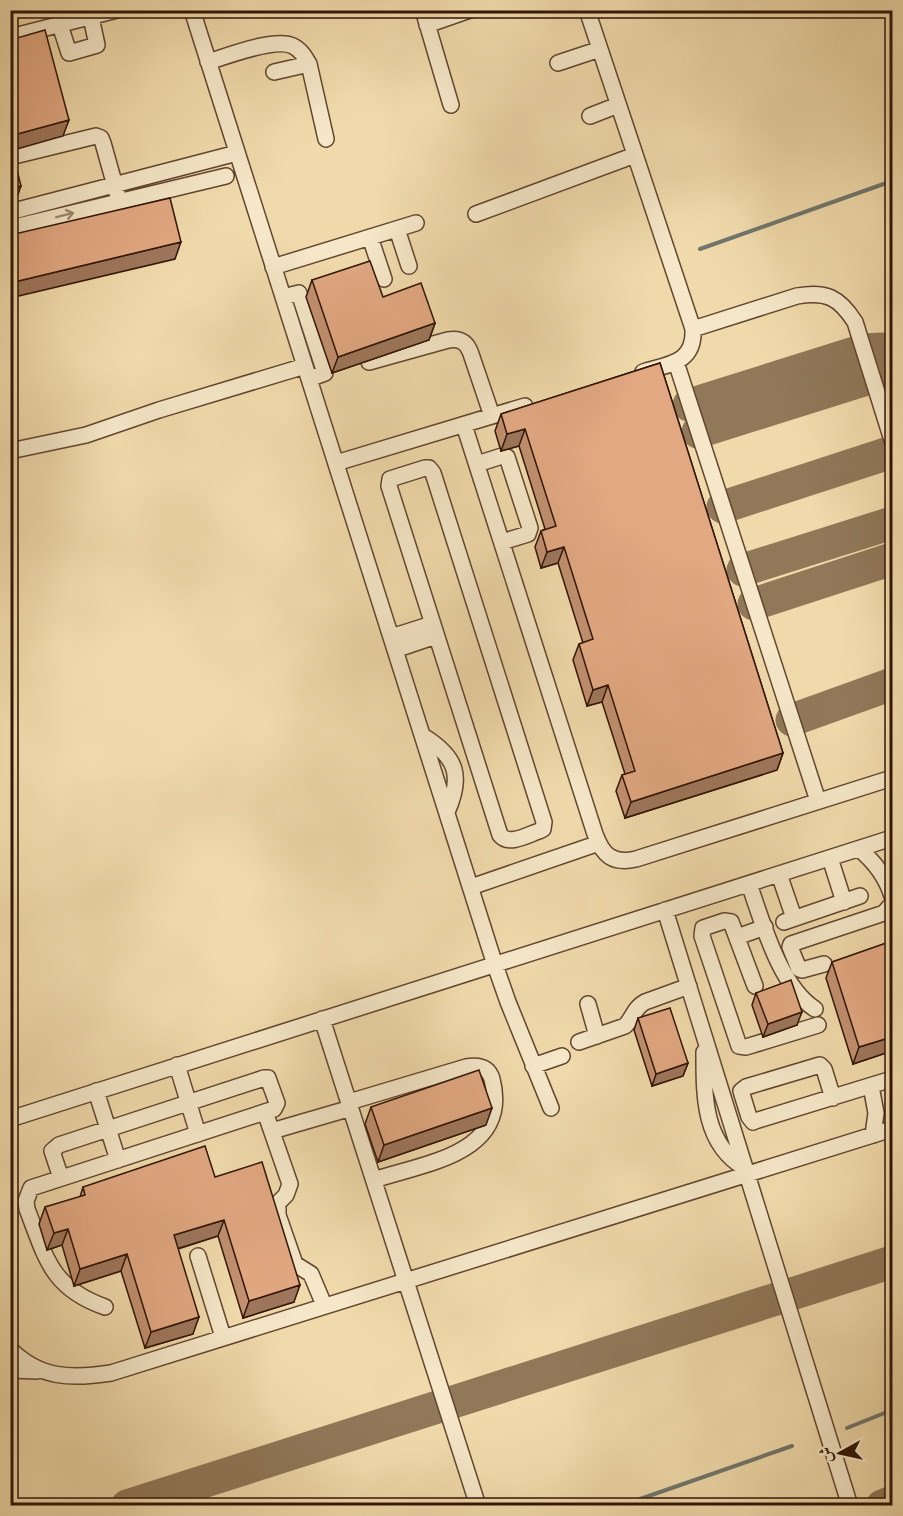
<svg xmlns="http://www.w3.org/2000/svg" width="903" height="1516" viewBox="0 0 903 1516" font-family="'IM FELL English',Amiri,serif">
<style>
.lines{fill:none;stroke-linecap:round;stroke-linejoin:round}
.stream{stroke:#71776d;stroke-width:4}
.taxiway{stroke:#907859;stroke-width:33}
.minor-casing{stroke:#614630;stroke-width:18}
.minor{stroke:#f5e7c8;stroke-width:15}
.wall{fill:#c29070;stroke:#311507;stroke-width:1.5}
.shaded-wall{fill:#9e765b;stroke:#311507;stroke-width:1.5}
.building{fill:#e1a882;stroke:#311507;stroke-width:1.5}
.oneway{stroke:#9d8871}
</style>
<rect width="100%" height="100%" fill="#f0daab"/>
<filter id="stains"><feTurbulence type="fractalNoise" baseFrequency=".00333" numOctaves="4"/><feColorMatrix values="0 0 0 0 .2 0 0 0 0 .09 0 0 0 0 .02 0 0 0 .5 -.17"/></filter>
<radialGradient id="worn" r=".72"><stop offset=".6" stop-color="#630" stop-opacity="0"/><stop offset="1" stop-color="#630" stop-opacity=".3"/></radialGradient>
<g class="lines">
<path class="stream" d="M700 249 892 181
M847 1428 892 1410
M620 1506 792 1446"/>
<path class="taxiway" d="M689 405 864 350 882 349 892 352
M698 432 873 377 892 378
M723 507 892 452
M743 570 892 523
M754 604 892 559
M792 720 892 684
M127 1506 892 1262
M882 1506 892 1502"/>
<defs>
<path id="minor" d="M192 10 495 965 508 1002 551 1108
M423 10 451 105
M587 10 693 329C695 363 669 364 643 372
M60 25 69 53 97 45 91 17
M427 25 470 10
M10 37 117 10
M208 62C227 56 276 37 293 46 301 50 305 57 309 64L326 139
M558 63 600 49
M274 72 309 64
M590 116 618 105
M10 157 96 136 101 138 103 143 117 193
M10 212 237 153
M476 214 635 155
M10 228 226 176
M397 229 409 266
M370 237 384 279
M273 267 416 223
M283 297 299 293 325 373 309 379
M693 329 797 296C826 291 839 297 855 322L892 440
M369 362 448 340C460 338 467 342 471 354L492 416
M676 362 818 801
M464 425 595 834C603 856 613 864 636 859L892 778
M10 451 86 435 159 410 305 366
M336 463 525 406
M477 464 502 456 507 457 530 528 528 534 502 542
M425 468H429L433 473 544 822 543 829 539 831C527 835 509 846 500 835L389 486 390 479Z
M391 637 432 624
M395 650 436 636
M423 736C457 757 463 776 447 812
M859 849C875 862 886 877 892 896
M830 858 844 902
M779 874 794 918
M749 884C763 923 779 985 815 1009
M471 887 599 843
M665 910 850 1506
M784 922 860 896
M737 937 765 927
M824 964 802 970 799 969 790 947 791 944 884 913 892 904
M755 986 731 922 724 921 703 928 702 936 739 1046 746 1047 818 1025
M588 1004 597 1036
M322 1019 478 1506
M579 1042 625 1026C633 1018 634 1008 645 1002L689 986
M704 1052C704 1095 703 1144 745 1168
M177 1065 198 1134
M533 1066 562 1056
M871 1086 876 1113 873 1135
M96 1091 118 1160
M833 1098 824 1069 820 1065 746 1087 741 1091 749 1117 753 1122 755 1121 892 1079
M349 1102 466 1067C478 1065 488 1066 492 1079 511 1154 425 1163 374 1180
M265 1112 290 1184 286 1195 278 1203V1215L295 1264 311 1274 324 1305
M10 1119 892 838
M272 1131 351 1108
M61 1178 52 1151 59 1145 264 1078H268L269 1081 277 1103 274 1109 31 1188 26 1201 27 1209C46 1258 51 1288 105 1307
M198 1256 223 1337
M10 1349C40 1379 72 1379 111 1373L892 1129
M10 1370 37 1371"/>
</defs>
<use href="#minor" class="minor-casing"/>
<use href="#minor" class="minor"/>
</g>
<path class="wall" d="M312 280 383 297 435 323 429 340 332 373 306 297Z
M660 363 783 753 777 770 625 818 616 791 622 775 625 774 602 702 587 706 573 660 579 644 583 643 558 563 541 568 535 547 541 531 545 529 519 446 501 451 495 431 501 414Z
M892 941V1051L853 1064 826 978 832 962Z
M756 993 797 1025 763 1037 752 1005Z
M638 1018 688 1063 683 1076 652 1086 634 1030Z
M371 1107 486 1125 378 1162 365 1124Z
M215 1177 294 1302 243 1318 218 1236 178 1249 193 1334 145 1348 121 1271 74 1286 62 1245 47 1250 39 1224 45 1207 80 1197 83 1187Z"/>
<path class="shaded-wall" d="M69 120 63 136 10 151V136Z
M21 186 15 203 10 204V189Z
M181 242 175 259 10 298V283Z
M435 323 429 340 332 373 338 357Z
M525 429 519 446 501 451 507 434Z
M564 547 558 563 541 568 547 552Z
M608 685 602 702 587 706 593 690Z
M783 753 777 770 625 818 631 802Z
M802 1012 797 1025 763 1037 768 1024Z
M892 1037V1051L853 1064 859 1047Z
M688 1063 683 1076 652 1086 656 1074Z
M492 1108 486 1125 378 1162 384 1145Z
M224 1220 218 1236 167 1252 174 1235Z
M68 1229 62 1245 47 1250 54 1233Z
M127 1254 121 1271 74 1286 80 1269Z
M300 1285 294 1302 243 1318 249 1301Z
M199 1317 193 1334 145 1348 151 1332Z"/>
<path class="building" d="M45 30 69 120 10 136V40Z
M14 158 21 186 10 189V159Z
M170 198 181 242 10 283V235Z
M370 261 383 297 421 283 435 323 338 357 312 280Z
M660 363 783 753 631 802 622 775 635 771 608 685 593 690 579 644 593 639 564 547 547 552 541 531 556 526 525 429 507 434 501 414Z
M892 941V1037L859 1047 832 962Z
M791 980 802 1012 768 1024 756 993Z
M670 1008 688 1063 656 1074 638 1018Z
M479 1070 492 1108 384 1145 371 1107Z
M205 1146 215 1177 262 1162 300 1285 249 1301 224 1220 174 1235 199 1317 151 1332 127 1254 80 1269 68 1229 54 1233 45 1207 85 1195 83 1187Z"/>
<defs><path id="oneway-shaft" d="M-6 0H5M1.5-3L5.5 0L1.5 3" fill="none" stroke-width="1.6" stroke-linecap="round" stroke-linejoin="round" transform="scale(1.5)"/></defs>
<use class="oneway" href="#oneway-shaft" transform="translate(65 215) rotate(-14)"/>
<rect width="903" height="1516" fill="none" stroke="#f0daab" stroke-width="36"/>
<rect x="12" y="12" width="879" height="1492" fill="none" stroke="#311507" stroke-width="3"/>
<rect x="18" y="18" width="867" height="1480" fill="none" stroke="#311507" stroke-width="1.5"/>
<g transform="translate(840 1453) rotate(262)" stroke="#f5e7c8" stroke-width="4.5" paint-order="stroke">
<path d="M0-4.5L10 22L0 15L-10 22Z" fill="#311507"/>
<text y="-9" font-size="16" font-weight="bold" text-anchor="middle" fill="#311507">ش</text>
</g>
<rect width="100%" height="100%" filter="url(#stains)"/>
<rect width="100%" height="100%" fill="url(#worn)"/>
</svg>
